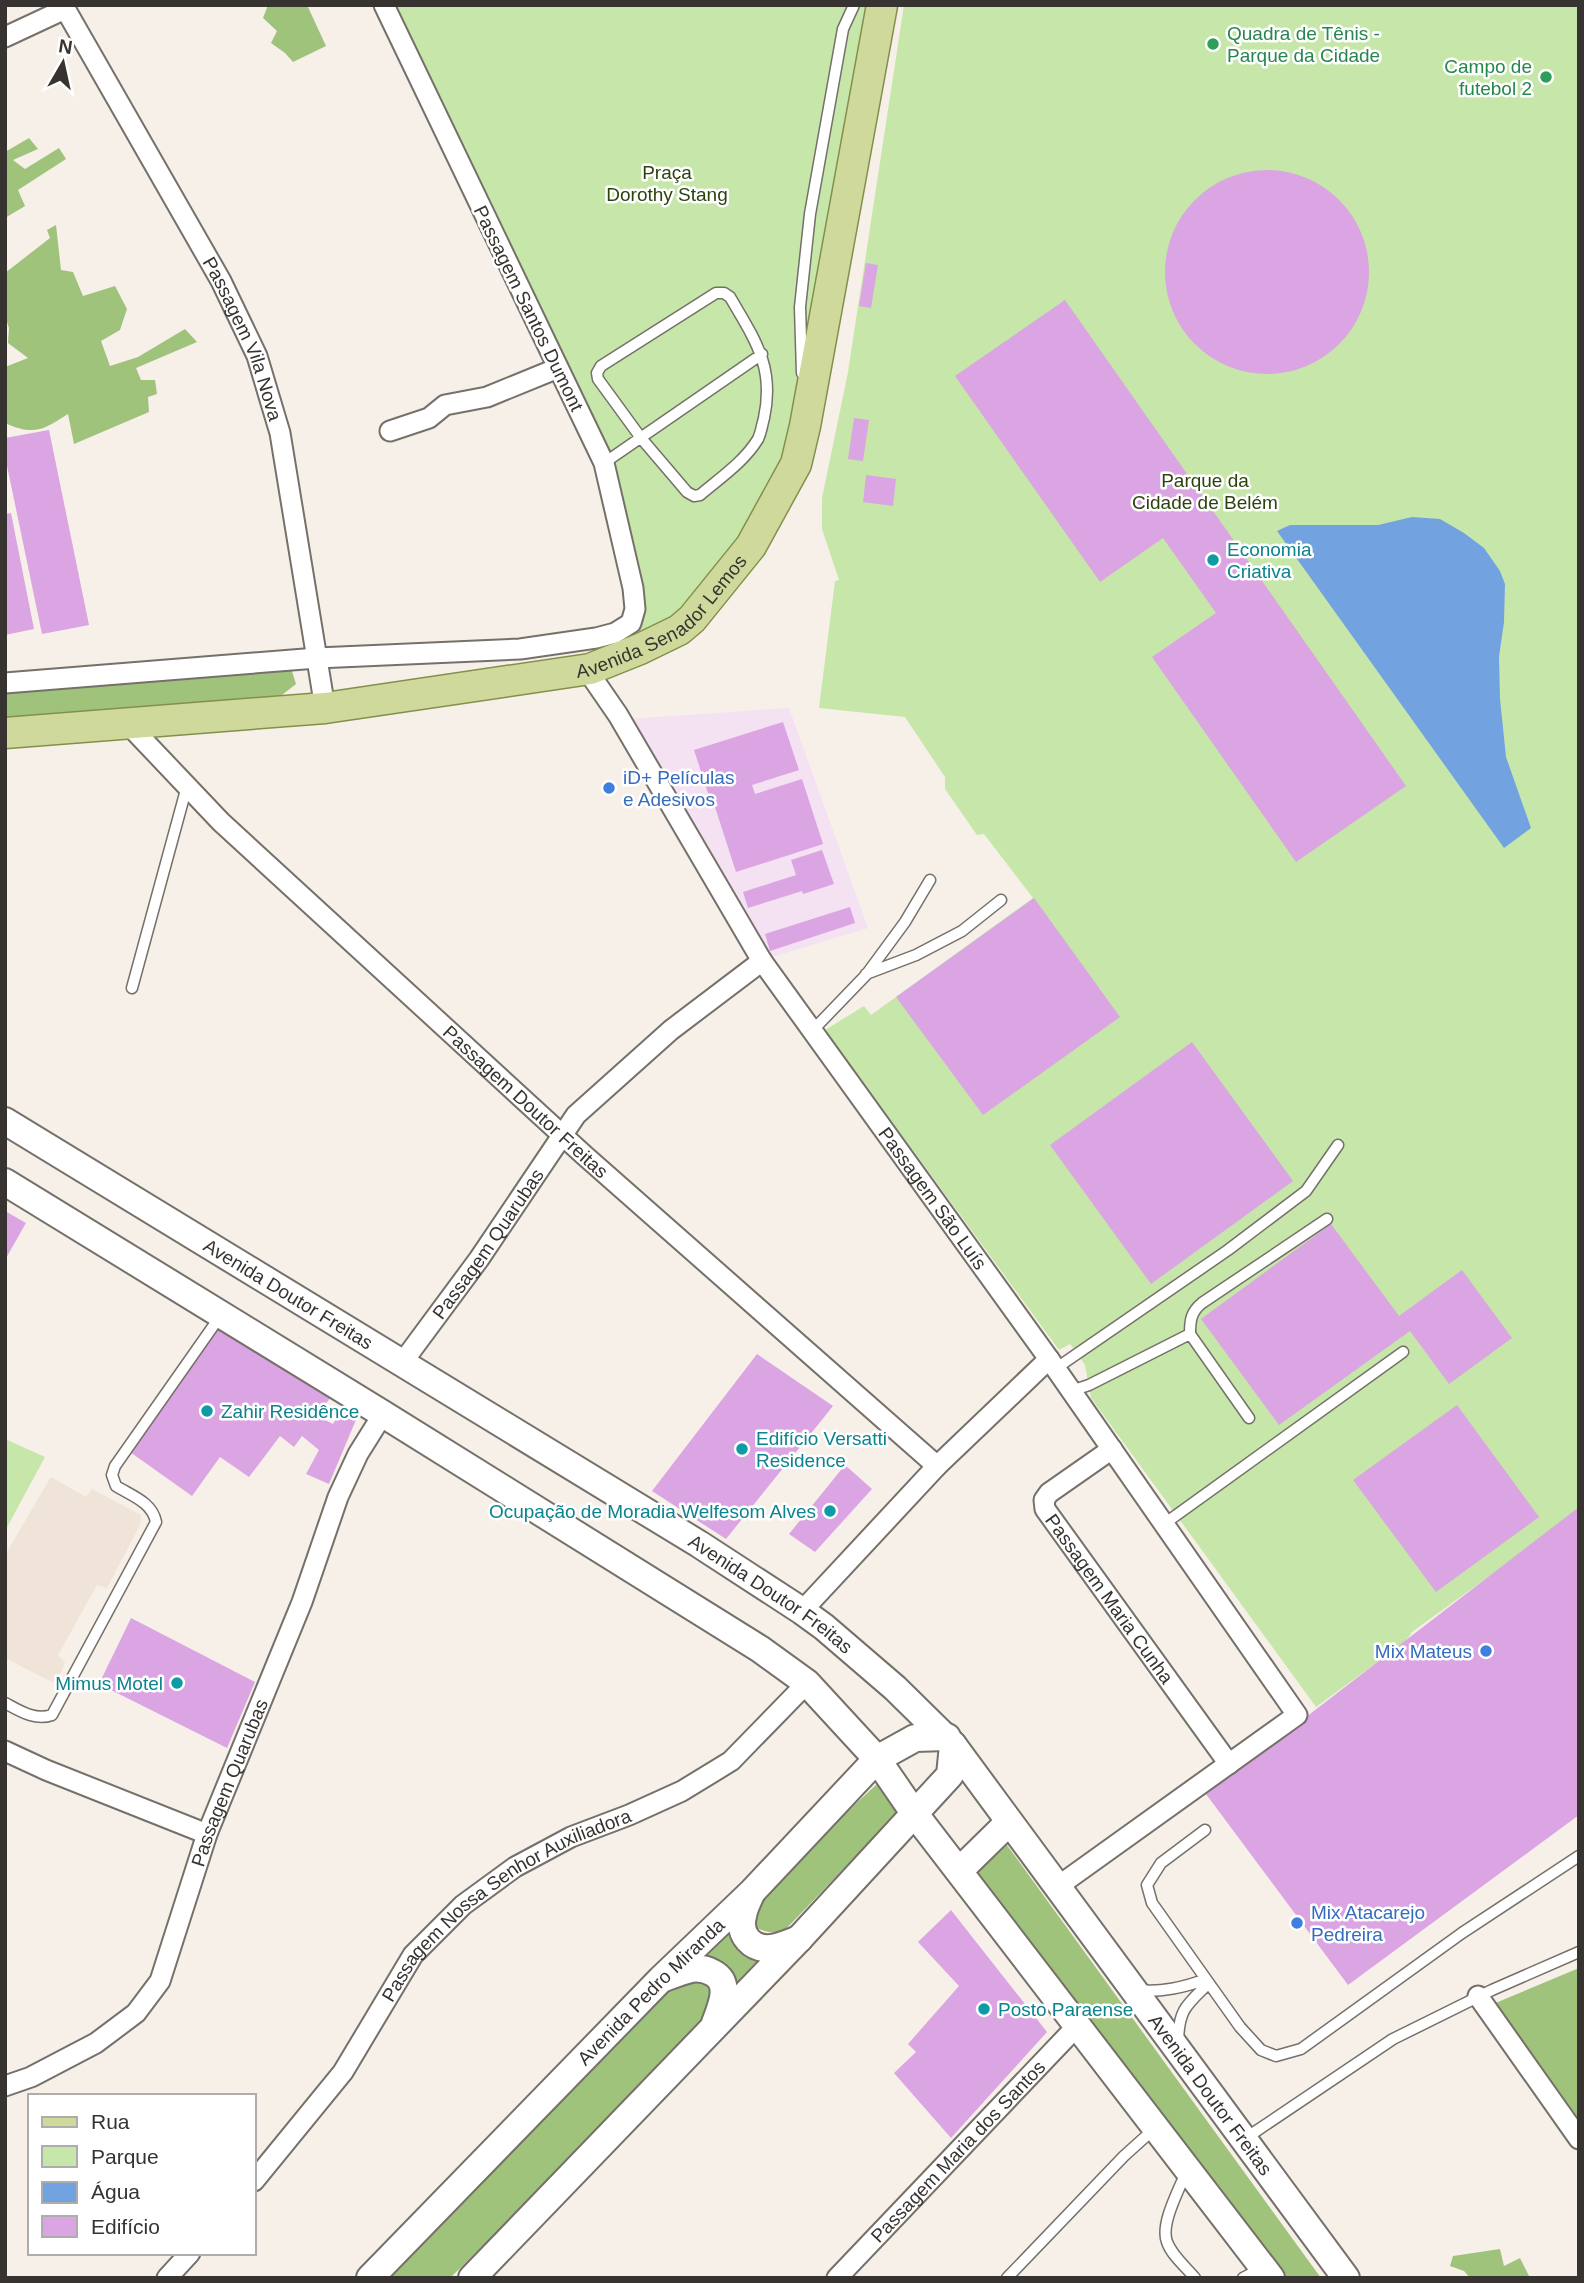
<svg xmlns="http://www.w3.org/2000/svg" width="1584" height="2283" viewBox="0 0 1584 2283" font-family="Arial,sans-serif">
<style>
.industrial{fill:#f4e1f1}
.built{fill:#efe4d7}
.green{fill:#c6e7a9}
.forest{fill:#9fc37b}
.water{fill:#73a2e0}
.building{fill:#dba4e2}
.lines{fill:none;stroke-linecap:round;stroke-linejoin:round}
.service-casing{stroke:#757069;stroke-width:13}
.minor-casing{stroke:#757069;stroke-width:23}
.secondary-casing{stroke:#757069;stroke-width:30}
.primary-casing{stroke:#848f4b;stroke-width:33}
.service{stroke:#fff;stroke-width:10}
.minor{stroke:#fff;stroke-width:19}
.secondary{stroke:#fff;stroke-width:26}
.primary{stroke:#ced99b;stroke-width:30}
.leisure-dot{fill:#2e9e5b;stroke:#fff;stroke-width:2.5}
.culture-dot{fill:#0f9aa8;stroke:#fff;stroke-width:2.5}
.shop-dot{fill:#3f7fe0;stroke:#fff;stroke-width:2.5}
.labels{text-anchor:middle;stroke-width:5;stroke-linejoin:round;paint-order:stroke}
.leisure-label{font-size:19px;fill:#27864d;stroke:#fff;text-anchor:start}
.park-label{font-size:19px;fill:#2c430f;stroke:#fff}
.street-label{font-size:19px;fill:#363330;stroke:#fff}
.culture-label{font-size:19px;fill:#0d838f;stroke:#fff;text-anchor:start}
.shop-label{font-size:19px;fill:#366cbe;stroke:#fff;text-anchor:start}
</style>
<rect width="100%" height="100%" fill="#f6f0e9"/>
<path class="industrial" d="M789 708 868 928 772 957 629 719Z"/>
<path class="built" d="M51 1477 86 1497 92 1489 141 1515 140 1525 107 1588 97 1585 58 1655 65 1662 56 1684 5 1658V1555Z"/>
<path class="green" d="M384 5H880L805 426 751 546 640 649 631 623 604 463Z
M904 5H1579V1511L1412 1632 1405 1642 1316 1707 1091 1398 1085 1365 1070 1344 1059 1350 825 1030 864 1006 871 1015 1033 898 984 834 977 835 945 789V777L905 717 819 708 835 581 839 580 822 529V498L848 372Z
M5 1439 45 1457 5 1531Z"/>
<path class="forest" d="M268 5H307L326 46 293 62 285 53 271 43 277 31 263 18Z
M29 138 38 149 13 160 25 169 59 148 66 159 18 190 25 206 5 218V152Z
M56 225 61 270 73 272 83 296 115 286 127 309 120 330 101 341 110 366 138 357 185 329 197 342 136 368 141 380H155L157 394 148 397 149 412 74 444 68 414C43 430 34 436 5 423V367L28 358 8 343 9 328 5 316V273L50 238 47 230Z
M292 671 296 684 273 702 5 725V693Z
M877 1784 898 1812 783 1932C771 1933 762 1932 752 1925L761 1892Z
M1004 1841 1321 2278H1278L968 1872Z
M738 1912 776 1954 729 2001 692 1963Z
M1579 1968V2136L1486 2007Z
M691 1976 715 1985 704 2030 450 2278H387L662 1994Z
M1500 2249 1504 2266 1520 2258 1530 2278H1470L1464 2271 1450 2266 1453 2256Z"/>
<path class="water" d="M1412 517 1440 519 1464 533 1484 548 1500 571 1505 584 1504 622 1499 657 1500 699 1506 757 1531 828 1504 848 1277 531 1290 525H1378Z"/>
<path class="building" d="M1165 272a102 102 0 1 1 204 0a102 102 0 1 1-204 0Z
M866 263 878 265 871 308 859 306Z
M1065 300 1406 786 1296 862 1152 657 1216 613 1163 538 1100 582 955 376Z
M854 418 869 420 863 461 848 459Z
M49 430 89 625 42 634 5 456V438Z
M866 475 896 479 893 506 863 502Z
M11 513 34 629 5 635V514Z
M783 722 799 770 752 785 755 794 802 779 823 844 736 872 715 807 718 806 714 797 710 799 694 750Z
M822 850 834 884 803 894 802 891 748 908 743 892 796 875 791 860Z
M1034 898 1120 1017 983 1115 896 997Z
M850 907 855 923 770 951 765 934Z
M1192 1042 1293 1181 1151 1284 1050 1145Z
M5 1211 26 1223 5 1260Z
M1331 1224 1399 1316 1462 1270 1512 1338 1449 1384 1410 1331 1279 1425 1201 1319Z
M220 1326 330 1398 317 1416 333 1424 342 1409 358 1415 329 1484 306 1474 319 1450 302 1436 294 1447 280 1436 249 1477 220 1457 192 1496 130 1452Z
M757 1354 833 1406 726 1539 652 1491Z
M1457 1405 1539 1517 1436 1592 1353 1480Z
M845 1465 872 1489 815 1552 789 1534Z
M1579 1507V1815L1348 1985 1206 1794Z
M131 1618 255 1682 227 1748 99 1684Z
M951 1910 1047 2032 951 2138 894 2073 916 2052 908 2044 959 1986 918 1942Z"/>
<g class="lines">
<defs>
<path id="service" d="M716 293H724L730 297C755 340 775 367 764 418 762 425 761 433 758 439 744 462 720 478 700 495L694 496 687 492 641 438 598 379 597 373 601 366Z
M802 373 800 307 810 214 843 29 854 5
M604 463 762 354
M866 974 916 955 962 931 1001 900
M132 988 187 786
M813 1030 866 975 905 922 930 880
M1190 1334C1190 1320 1191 1312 1202 1303L1327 1219
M1055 1369 1228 1250 1306 1191 1338 1145
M1071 1391 1089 1385 1190 1334 1249 1418
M1164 1524 1403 1352
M5 1703C20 1711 35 1721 52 1715L156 1522C152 1502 132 1496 116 1486L112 1475 115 1466 221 1315
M1205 1830 1161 1863 1147 1885 1152 1903 1240 2027 1261 2050 1276 2056 1301 2049 1462 1933 1579 1856
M1138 1990C1159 1993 1186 1987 1206 1979
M1178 2041C1179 2008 1187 2005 1209 1983
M1246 2138 1393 2039 1492 1990 1579 1952
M1186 2172C1179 2190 1160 2224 1167 2242 1172 2256 1186 2267 1195 2278
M1007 2278 1124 2156 1154 2129
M1243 2278 1262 2268"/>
<g id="minor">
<path id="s1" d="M63 5 221 281 257 356 280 433 325 708"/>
<path d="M5 37 65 9"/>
<path d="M390 431 429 418 445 405 487 397 558 368"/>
<path id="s2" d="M587 670 618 715 762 961 1049 1359 1297 1715 1057 1887"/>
<path d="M5 683 317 658 520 649 596 638 615 633 631 623 635 609 633 588 604 463 384 5"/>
<path id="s3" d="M127 723 221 822 584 1155 937 1466"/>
<path id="s4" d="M402 1363 479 1259 576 1115 671 1030 762 961"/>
<path id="s5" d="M1112 1449 1049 1493 1044 1500 1045 1509 1229 1764"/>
<path d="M802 1611 937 1466 1049 1359"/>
<path d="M5 1751 46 1770 207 1834"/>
<path d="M1478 1996 1579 2139"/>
<path id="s6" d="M5 2086 31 2077 96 2043 136 2013 160 1981 207 1834 302 1602 338 1497 358 1454 383 1414"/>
<path id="s7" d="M254 2181 343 2072 413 1955 463 1905 515 1867 571 1837 629 1815 682 1791 731 1761 807 1683"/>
<path d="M167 2278 190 2253"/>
<path id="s8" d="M837 2278 1078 2025"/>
</g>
<g id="secondary">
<path id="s9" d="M5 1121 699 1544 802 1611 824 1627 895 1688 953 1745 1346 2278"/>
<path d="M5 1182 383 1414 760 1649 807 1683 877 1759 914 1813 1271 2278"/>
<path d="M959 1871 1009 1822"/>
<path d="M751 1894C748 1901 744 1908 743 1916 738 1935 752 1950 771 1948 780 1947 791 1942 799 1939"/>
<path d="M664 1978C672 1975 682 1971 691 1969 698 1968 706 1969 713 1973 732 1983 721 2007 715 2023"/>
<path id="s10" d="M370 2278 661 1979 752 1892 877 1759 915 1738 947 1737"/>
<path d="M472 2278 799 1939 950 1775 953 1745"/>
</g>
<g id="primary">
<path id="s11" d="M5 733 325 708 590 669 640 649 679 630 692 619 751 546 796 464 805 426 882 5"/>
</g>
</defs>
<use href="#service" class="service-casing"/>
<use href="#minor" class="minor-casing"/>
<use href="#secondary" class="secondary-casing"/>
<use href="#primary" class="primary-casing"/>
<use href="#service" class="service"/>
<use href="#minor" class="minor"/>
<use href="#secondary" class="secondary"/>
<use href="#primary" class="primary"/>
</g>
<g class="leisure-dot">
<circle cx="1213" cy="44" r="7"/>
<circle cx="1546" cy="77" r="7"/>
</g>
<g class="culture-dot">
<circle cx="1213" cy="560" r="7"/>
<circle cx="207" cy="1411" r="7"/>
<circle cx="742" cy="1449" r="7"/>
<circle cx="830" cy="1511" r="7"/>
<circle cx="177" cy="1683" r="7"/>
<circle cx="984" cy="2009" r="7"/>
</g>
<g class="shop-dot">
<circle cx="609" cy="788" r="7"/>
<circle cx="1486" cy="1651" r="7"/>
<circle cx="1297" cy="1923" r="7"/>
</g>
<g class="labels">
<g class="leisure-label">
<text x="1227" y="40">Quadra de Tênis -<tspan x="1227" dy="22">Parque da Cidade</tspan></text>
<text x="1532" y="73" text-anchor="end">Campo de<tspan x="1532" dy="22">futebol 2</tspan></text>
</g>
<g class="park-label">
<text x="667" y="179">Praça<tspan x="667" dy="22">Dorothy Stang</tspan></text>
<text x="1205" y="487">Parque da<tspan x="1205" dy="22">Cidade de Belém</tspan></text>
</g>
<g class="street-label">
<text transform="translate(529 308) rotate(64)" y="7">Passagem Santos Dumont</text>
<text dy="7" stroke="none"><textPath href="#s1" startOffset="380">Passagem Vila Nova</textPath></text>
<text dy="7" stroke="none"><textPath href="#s11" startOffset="679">Avenida Senador Lemos</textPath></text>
<text dy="7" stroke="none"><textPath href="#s3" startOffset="550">Passagem Doutor Freitas</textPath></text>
<text dy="7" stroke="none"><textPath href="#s2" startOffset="632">Passagem São Luís</textPath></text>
<text dy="7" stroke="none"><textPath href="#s4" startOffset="147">Passagem Quarubas</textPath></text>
<text dy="7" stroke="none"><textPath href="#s9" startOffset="332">Avenida Doutor Freitas</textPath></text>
<text dy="7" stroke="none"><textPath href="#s9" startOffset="900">Avenida Doutor Freitas</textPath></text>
<text dy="7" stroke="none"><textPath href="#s5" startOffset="205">Passagem Maria Cunha</textPath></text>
<text dy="7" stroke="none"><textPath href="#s6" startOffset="401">Passagem Quarubas</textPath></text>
<text dy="7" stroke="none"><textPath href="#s7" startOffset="382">Passagem Nossa Senhor Auxiliadora</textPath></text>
<text dy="7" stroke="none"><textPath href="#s10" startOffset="401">Avenida Pedro Miranda</textPath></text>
<text dy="7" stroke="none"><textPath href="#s9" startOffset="1572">Avenida Doutor Freitas</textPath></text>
<text dy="7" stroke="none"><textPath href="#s8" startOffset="175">Passagem Maria dos Santos</textPath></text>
</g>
<g class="culture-label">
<text x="1227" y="556">Economia<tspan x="1227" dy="22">Criativa</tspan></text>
<text x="221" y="1418">Zahir Residênce</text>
<text x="756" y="1445">Edifício Versatti<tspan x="756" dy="22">Residence</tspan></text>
<text x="816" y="1518" text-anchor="end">Ocupação de Moradia Welfesom Alves</text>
<text x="163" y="1690" text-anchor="end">Mimus Motel</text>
<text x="998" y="2016">Posto Paraense</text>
</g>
<g class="shop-label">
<text x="623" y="784">iD+ Películas<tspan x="623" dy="22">e Adesivos</tspan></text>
<text x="1472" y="1658" text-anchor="end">Mix Mateus</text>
<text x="1311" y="1919">Mix Atacarejo<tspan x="1311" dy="22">Pedreira</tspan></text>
</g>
</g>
<rect width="1584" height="2283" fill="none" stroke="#363330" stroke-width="14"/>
<rect x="28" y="2094" width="228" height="161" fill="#ffffff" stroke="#afadac" stroke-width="2"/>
<rect x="42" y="2117" width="35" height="10" fill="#ced99b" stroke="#afadac" stroke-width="2"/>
<text x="91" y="2129" font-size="21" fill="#363330">Rua</text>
<rect x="42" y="2146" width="35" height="21" fill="#c6e7a9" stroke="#afadac" stroke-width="2"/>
<text x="91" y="2164" font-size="21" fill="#363330">Parque</text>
<rect x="42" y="2182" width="35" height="21" fill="#73a2e0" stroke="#afadac" stroke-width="2"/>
<text x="91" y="2199" font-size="21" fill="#363330">Água</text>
<rect x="42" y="2216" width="35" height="21" fill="#dba4e2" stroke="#afadac" stroke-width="2"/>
<text x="91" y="2234" font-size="21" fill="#363330">Edifício</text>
<g transform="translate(63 63) rotate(9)" stroke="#ffffff" stroke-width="5" paint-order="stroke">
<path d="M0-5L12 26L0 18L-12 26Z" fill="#363330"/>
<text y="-10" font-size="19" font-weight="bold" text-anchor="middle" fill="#363330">N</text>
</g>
</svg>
